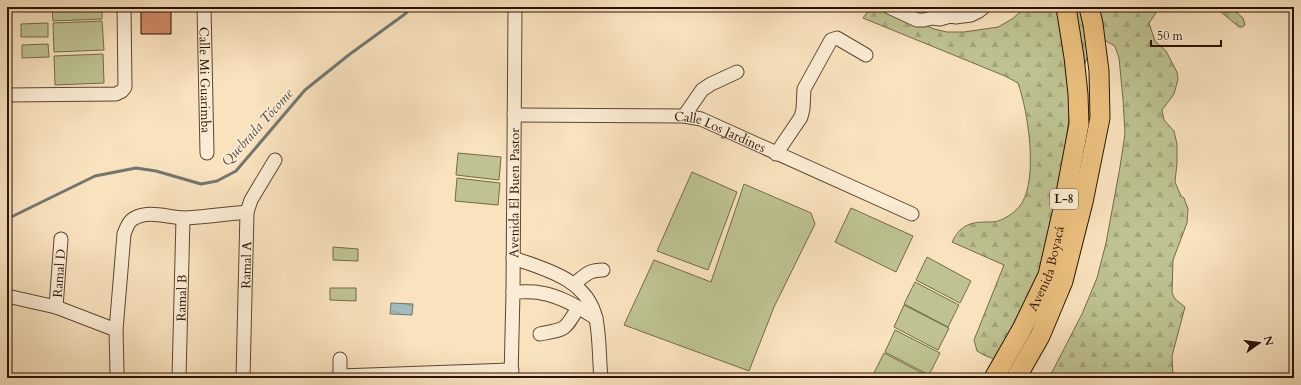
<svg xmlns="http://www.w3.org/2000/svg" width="1301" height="385" viewBox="0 0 1301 385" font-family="Cardo,serif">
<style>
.forest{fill:url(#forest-firs);stroke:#746a48}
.pitch{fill:#bec391;stroke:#746a48}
.water{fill:url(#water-ripples);stroke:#737771}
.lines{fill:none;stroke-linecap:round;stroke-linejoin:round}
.stream{stroke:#737771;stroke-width:3}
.building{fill:#cf8966;stroke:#2a1200}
.minor-casing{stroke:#5e4630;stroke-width:15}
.highway-casing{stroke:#2a1200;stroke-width:21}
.minor{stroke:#fbecd5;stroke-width:13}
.highway{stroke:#ecc17f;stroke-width:19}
.labels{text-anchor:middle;stroke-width:3.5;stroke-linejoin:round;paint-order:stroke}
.shield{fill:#fbecd5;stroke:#695340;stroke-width:1}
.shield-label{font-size:12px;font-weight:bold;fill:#2a1200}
.street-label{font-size:13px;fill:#2a1200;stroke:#fbecd5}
.water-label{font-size:14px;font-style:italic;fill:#544d42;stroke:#fbecd5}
</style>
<defs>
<pattern id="forest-firs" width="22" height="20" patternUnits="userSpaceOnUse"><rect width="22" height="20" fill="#bec391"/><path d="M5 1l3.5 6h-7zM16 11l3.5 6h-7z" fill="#a3a67b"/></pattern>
<pattern id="water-ripples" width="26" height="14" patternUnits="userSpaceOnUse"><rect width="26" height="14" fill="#a3bbbc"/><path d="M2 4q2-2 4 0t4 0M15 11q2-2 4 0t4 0" fill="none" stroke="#8ca0a0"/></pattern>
</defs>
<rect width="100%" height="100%" fill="#f9e2be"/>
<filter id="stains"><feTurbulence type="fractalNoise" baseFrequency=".005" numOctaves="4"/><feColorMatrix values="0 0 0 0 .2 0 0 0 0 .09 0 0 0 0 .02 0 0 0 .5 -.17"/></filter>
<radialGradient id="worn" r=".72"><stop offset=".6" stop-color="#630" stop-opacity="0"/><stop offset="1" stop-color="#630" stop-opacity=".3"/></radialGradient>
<path class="forest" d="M871 7H886L934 29 947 32H964L998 27 1012 19 1026 7H1156V13L1149 23 1155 41 1166 51 1177 72 1178 79 1174 94 1162 110 1164 120 1174 131 1177 144V163L1175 182 1181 196 1184 198 1188 209 1187 223 1173 260 1172 293 1175 299 1185 307 1172 356 1173 378H1049L1082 314 1097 278 1106 243 1120 167 1125 134 1123 99 1119 58 1115 46 1106 41 1097 45 1089 53 1079 78 1070 112 1068 126 1066 143 1067 219 996 360 984 355 977 351 974 340 1004 265 952 242C960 226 969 222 986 222 990 222 995 222 998 221 1007 218 1017 211 1022 203 1038 176 1028 111 1018 83L1005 76 863 18Z
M1215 7H1230L1243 18 1245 25 1242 27H1239Z"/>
<path class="pitch" d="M52 7H102V19L53 21Z
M102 21 104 50 54 52 53 23Z
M48 23V37H21V24Z
M48 44 49 57 22 58V45Z
M103 54 104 83 55 85 54 56Z
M458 153 501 157 499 180 456 175Z
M692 172 737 192 708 270 657 251Z
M457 178 500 183 498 205 455 201Z
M744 184 811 213 815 224 774 307 749 371 624 325 654 260 711 282Z
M851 208 913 236 896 272 835 242Z
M333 247 358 249V261L333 260Z
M927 257 971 281 960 303 916 280Z
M915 282 959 305 948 327 904 304Z
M330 288H356V301L330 300Z
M904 305 949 328 938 350 894 327Z
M895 330 940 353 929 375 885 352Z
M884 353 928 376V378H879L873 375Z"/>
<path class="water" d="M391 303 413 304 412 315 390 314Z"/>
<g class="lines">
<path class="stream" d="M7 219 95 176 136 168 156 171 201 184 217 181 236 171 305 90 350 54 405 14 412 7"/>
</g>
<path class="building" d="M141 7H171V34H141Z"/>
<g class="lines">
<defs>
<g id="minor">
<path id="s1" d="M204 7 207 153"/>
<path d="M889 7 917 20H924L932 18 940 19 950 16 955 17 971 15 979 11 984 7"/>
<path d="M7 95 116 94 122 91 125 87 124 7"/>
<path id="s2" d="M514 115 684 116 701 119 912 214"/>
<path d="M684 116 702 90 711 84 737 72"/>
<path d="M776 154 801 117 803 109 804 89 831 40 837 38 866 55"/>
<path d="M513 258C546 269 588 280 596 319 600 338 599 359 601 378"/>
<path d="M574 284C586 275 588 270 603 270"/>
<path d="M513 292C522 292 532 291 541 293 561 296 579 308 596 318"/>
<path d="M7 296 56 307 116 330 124 234C126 229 128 222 133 219 149 209 168 218 185 218 205 217 226 214 247 212"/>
<path id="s3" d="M56 307 61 239"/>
<path d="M116 330 117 372"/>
<path d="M540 334C566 329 564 331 578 308"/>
<path d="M340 376 512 370"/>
<path id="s4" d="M179 378 183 218"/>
<path id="s5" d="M243 378 247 212 251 200 275 160"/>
<path d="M340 378V359"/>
<path id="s6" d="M511 378 513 292 515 7"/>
</g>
<g id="highway">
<path id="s7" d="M994 378 1022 329 1048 275 1063 209 1079 124 1078 94 1074 57 1066 7"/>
<path d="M1016 378 1040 336 1063 281 1083 202 1100 118 1099 71 1093 24 1089 7"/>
</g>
</defs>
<use href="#minor" class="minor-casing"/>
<use href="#highway" class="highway-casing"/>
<use href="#minor" class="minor"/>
<use href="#highway" class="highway"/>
</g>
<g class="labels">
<rect class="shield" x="1050" y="189" width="28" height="20" rx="3"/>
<g class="shield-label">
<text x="1064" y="203">L-8</text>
</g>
<g class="street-label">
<text dy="5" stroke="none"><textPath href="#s1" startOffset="73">Calle Mi Guarimba</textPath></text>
<text dy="5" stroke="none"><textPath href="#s2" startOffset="209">Calle Los Jardines</textPath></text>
<text dy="5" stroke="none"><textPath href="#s6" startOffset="185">Avenida El Buen Pastor</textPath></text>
<text dy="5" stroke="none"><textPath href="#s5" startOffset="113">Ramal A</textPath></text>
<text dy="5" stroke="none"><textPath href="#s7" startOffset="122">Avenida Boyacá</textPath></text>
<text dy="5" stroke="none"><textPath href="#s3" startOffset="34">Ramal D</textPath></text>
<text dy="5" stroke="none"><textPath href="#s4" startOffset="80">Ramal B</textPath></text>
</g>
<g class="water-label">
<text transform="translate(257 127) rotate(-48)" y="5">Quebrada Tócome</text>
</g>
</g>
<rect width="1301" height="385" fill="none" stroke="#f9e2be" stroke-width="24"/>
<rect x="8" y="8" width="1285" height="369" fill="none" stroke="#2a1200" stroke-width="2"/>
<rect x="12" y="12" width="1277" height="361" fill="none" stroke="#2a1200"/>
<g transform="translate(1259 343) rotate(76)" stroke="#fbecd5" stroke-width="3" paint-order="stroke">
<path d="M0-3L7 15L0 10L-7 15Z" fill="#2a1200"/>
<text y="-6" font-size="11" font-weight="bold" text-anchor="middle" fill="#2a1200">N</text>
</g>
<path d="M1151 40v6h70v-6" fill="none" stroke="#2a1200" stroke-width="2"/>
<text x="1157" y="40" font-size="12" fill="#2a1200" stroke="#fbecd5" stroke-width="3" paint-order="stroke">50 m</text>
<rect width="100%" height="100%" filter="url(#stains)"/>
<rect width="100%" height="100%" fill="url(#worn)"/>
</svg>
